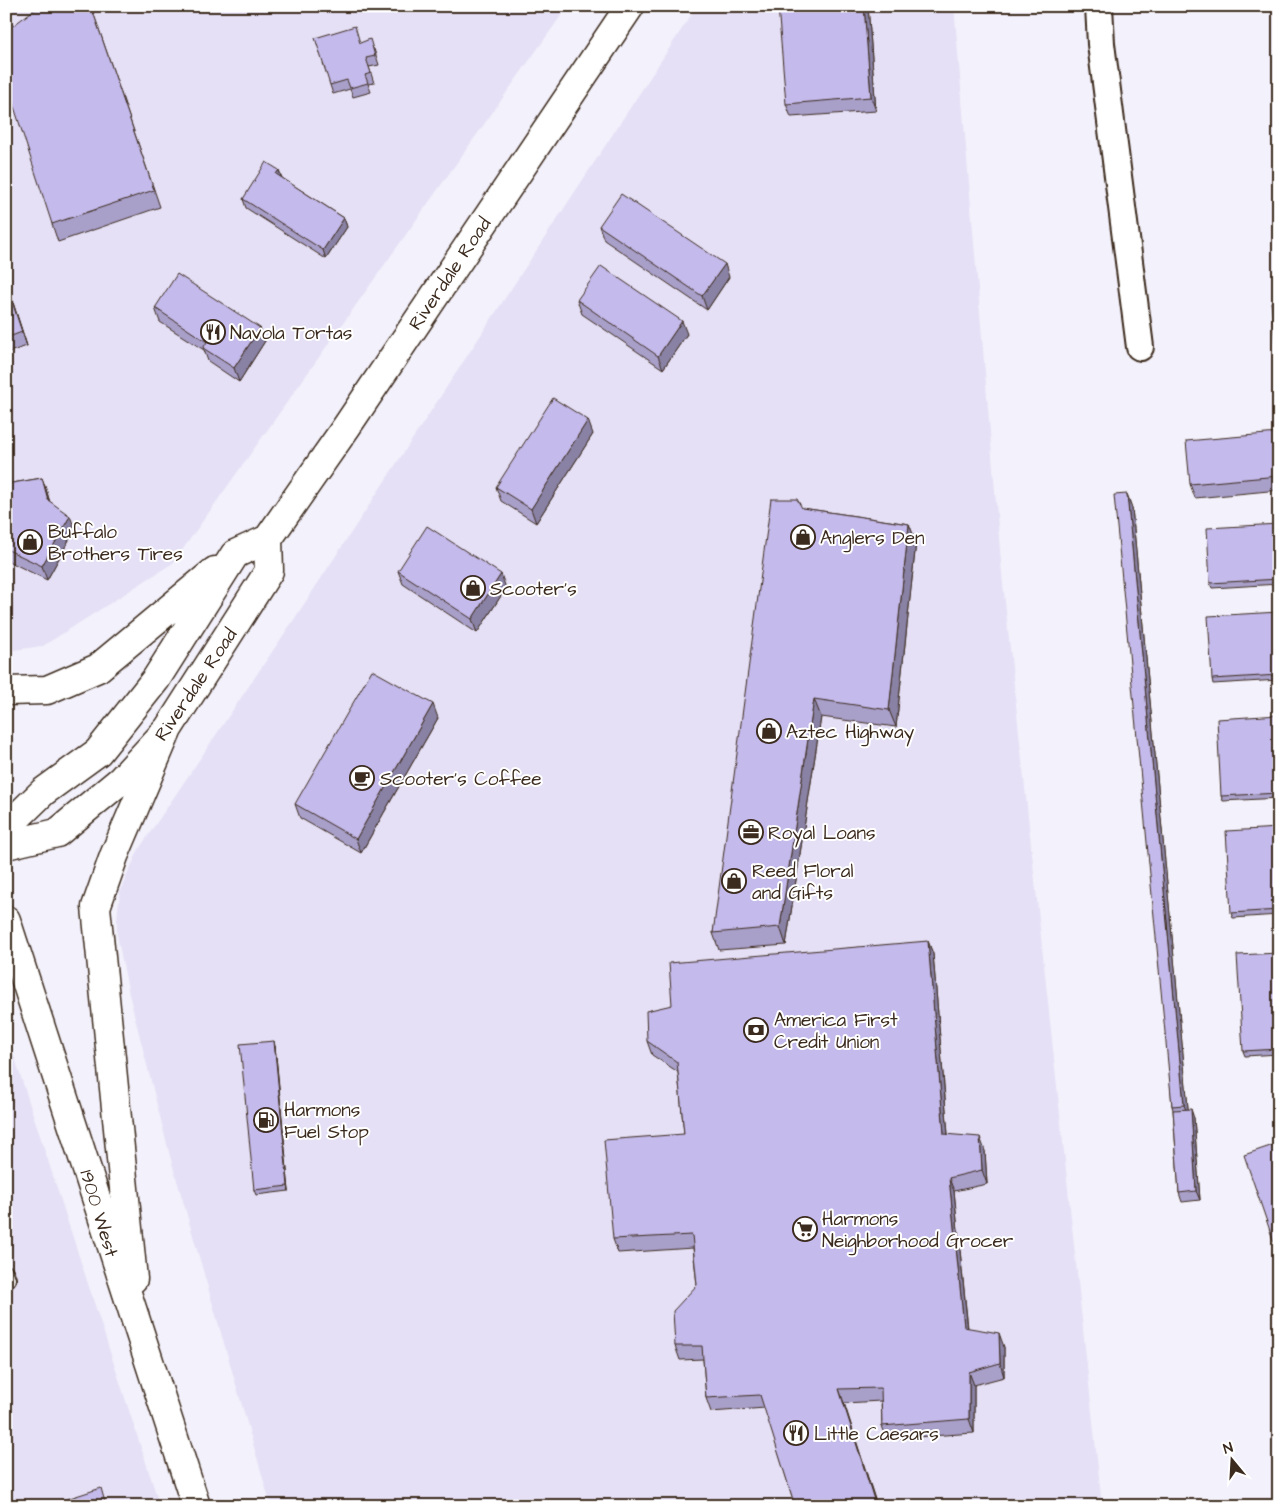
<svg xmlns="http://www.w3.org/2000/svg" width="1285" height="1512" viewBox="0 0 1285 1512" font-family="'Architects Daughter',sans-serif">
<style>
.built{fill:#e5e0f6}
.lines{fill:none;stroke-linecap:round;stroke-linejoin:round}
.lane-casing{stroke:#3b2a1e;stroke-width:18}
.street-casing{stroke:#3b2a1e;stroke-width:30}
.primary-casing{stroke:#3b2a1e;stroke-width:31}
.lane{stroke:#fff;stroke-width:14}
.street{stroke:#fff;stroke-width:26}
.primary{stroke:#fff;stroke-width:28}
.wall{fill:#a9a0ca;stroke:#3b2a1e}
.shaded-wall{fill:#8982a4;stroke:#3b2a1e}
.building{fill:#c4baeb;stroke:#3b2a1e}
.labels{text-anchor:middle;stroke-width:4;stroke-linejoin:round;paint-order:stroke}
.street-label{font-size:19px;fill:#3b2a1e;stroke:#fff}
.poi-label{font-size:19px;fill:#3b2a1e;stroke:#fff;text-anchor:start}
</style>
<rect width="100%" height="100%" fill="#f3f1fb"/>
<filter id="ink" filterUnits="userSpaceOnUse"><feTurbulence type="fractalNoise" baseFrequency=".02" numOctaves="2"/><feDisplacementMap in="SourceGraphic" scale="10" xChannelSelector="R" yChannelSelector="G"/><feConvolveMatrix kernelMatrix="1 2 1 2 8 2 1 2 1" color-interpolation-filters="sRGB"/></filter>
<g filter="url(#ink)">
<path class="built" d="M6 6H568L173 563 43 646 6 651Z
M697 6H954L1002 574 1102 1506H271L170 1156 129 994 117 935V919L120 891 139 849 295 618Z
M6 1031 160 1506H6Z"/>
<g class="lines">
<defs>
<path id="lane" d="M6 1273 8 1279"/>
<path id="street" d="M1099 6 1101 44 1140 347"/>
<path id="primary" d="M6 691 47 690 98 668 215 571
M6 828 43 792 98 752 156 679 235 554 268 539 347 426 630 6
M6 845 57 833 121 780 168 729 269 571 268 539
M6 920 196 1506
M133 1279 96 907 114 856 168 729"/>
</defs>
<use href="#lane" class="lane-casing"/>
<use href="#street" class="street-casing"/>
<use href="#primary" class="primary-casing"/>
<use href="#lane" class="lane"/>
<use href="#street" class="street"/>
<use href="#primary" class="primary"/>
</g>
<path class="wall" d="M39 6H91L160 207 58 242 52 224Z
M868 6 876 111 791 117 786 104Z
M361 43 374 49 379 65 369 67 374 83 368 84 371 92 353 97 350 89 333 94 330 85Z
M279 170 282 178 344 218 347 227 326 259 246 208 243 199Z
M599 226 729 277 707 310 604 240Z
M6 281 27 346 6 353Z
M577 300 687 334 663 369 582 314Z
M155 308 260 328 265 341 239 382 208 361 204 350 160 322Z
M593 434 536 523 501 501 496 487Z
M1279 434V490L1195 498 1190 484Z
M42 478 50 502 75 529 47 580 6 560V484Z
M1127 494 1132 508 1188 1109 1194 1118 1200 1200 1182 1202 1179 1193 1173 1110 1172 1106Z
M802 508 909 524 916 542 896 727 821 717 786 945 719 950 713 933Z
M1279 524V584L1212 588 1210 583Z
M398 571 506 588 477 633 403 584Z
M1279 612V680L1213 684 1212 679Z
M1279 715V798L1223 801 1221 796Z
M438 718 361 853 300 818 295 804Z
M1279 828V915L1233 918 1231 913Z
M928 941 933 954 948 1134 985 1151 987 1184 954 1191 968 1328 1004 1347V1377L974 1385V1433L887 1439 882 1426 881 1401 844 1403 877 1506H795L765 1408 711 1412 706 1398 703 1359 680 1360 675 1346 697 1285 693 1248 618 1253 613 1239 684 1134 678 1072 652 1055 647 1041 672 1005Z
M1279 953V1054L1245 1056 1243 1051Z
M275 1046 289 1191 256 1195 254 1190Z"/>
<path class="shaded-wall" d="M864 6H868L876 111 871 97Z
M279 170 282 180 276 174Z
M344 218 347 227 326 259 323 250Z
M725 264 729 277 707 310 702 296Z
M6 281 27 346 6 283Z
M682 321 687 334 663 369 658 356Z
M260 328 265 341 239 382 234 368Z
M588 420 593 434 536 523 531 509Z
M42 478 47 492 53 514 48 500Z
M1127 494 1132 508 1189 1118 1184 1105Z
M70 516 75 529 47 580 42 566Z
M909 524 916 542 896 727 889 710Z
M501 574 506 588 477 633 472 619Z
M814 699 821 717 786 945 780 927Z
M433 704 438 718 361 853 356 839Z
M928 941 933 954 949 1147 944 1134Z
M274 1041 275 1046 289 1191 288 1186Z
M1191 1109 1194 1118 1200 1200 1196 1191Z
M980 1137 985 1151 987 1184 982 1170Z
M949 1178 954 1191 969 1341 964 1327Z
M999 1333 1004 1347V1377L1000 1363Z
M969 1372 974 1385V1433L969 1419Z
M839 1389 844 1403 877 1506H876Z"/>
<path class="building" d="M39 6H91L154 190 52 224 6 82V31Z
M778 6H864L871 97 786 104Z
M355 26 360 43 370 39 375 56 366 58 371 73 365 75 368 83 350 88 347 80 330 85 315 38Z
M266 162 279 170 276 174 344 218 323 250 243 199Z
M621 194 725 264 702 296 599 226Z
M601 266 682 321 658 356 577 300Z
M177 274 260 328 234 368 203 348 207 342 155 308Z
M6 283 22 332 6 338Z
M1279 301V376L1271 302Z
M553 398 588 420 531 509 496 487Z
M1278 433 1279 476 1190 484 1186 441Z
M42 478 48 500 70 516 42 566 6 549V484Z
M1127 494 1184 1105 1172 1106 1114 495Z
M771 499H797L802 508 909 524 889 710 814 699 780 927 713 933Z
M1279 524V579L1210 583 1207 528Z
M427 526 501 574 472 619 398 571Z
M1279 612V675L1212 679 1208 616Z
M372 670 433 704 356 839 295 804Z
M1279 715V793L1221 796 1217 719Z
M1279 828V910L1231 913 1226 831Z
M928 941 944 1134 980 1137 982 1170 949 1178 964 1327 999 1333 1000 1363 969 1372V1419L882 1426 881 1388 839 1389 876 1506H795L760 1395 706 1398 702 1346H675L673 1311 697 1285 692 1235 613 1239 604 1140 684 1134 677 1062 647 1041 646 1011 672 1005 669 963Z
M1279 953V1049L1243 1051 1237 955Z
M274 1041 288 1186 254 1190 240 1044Z
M1191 1109 1196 1191 1179 1193 1173 1110Z
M1279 1143V1257L1244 1155Z
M101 1488 106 1506H45Z"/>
</g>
<defs>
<symbol id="restaurant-ring" viewBox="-11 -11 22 22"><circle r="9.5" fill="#fff" stroke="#3b2a1e" stroke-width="1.5"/><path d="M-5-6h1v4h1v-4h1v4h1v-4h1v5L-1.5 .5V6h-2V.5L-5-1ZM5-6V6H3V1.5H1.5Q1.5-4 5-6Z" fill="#3b2a1e"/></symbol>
<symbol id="shop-ring" viewBox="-11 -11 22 22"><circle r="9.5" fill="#fff" stroke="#3b2a1e" stroke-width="1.5"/><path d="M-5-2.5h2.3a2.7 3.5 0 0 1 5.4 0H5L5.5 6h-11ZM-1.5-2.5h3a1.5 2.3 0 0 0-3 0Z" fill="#3b2a1e"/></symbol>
<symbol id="cafe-ring" viewBox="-11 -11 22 22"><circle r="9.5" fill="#fff" stroke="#3b2a1e" stroke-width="1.5"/><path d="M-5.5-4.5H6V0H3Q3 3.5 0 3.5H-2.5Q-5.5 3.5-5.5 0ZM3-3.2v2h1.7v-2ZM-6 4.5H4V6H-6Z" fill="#3b2a1e"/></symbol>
<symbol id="office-ring" viewBox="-11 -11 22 22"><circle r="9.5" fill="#fff" stroke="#3b2a1e" stroke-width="1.5"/><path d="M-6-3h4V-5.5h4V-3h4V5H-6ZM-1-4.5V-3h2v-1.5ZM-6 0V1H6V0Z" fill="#3b2a1e"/></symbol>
<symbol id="bank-ring" viewBox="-11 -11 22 22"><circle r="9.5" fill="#fff" stroke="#3b2a1e" stroke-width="1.5"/><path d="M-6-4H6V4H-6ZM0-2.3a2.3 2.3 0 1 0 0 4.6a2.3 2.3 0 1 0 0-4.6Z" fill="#3b2a1e"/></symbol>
<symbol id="fuel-ring" viewBox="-11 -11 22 22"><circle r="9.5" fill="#fff" stroke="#3b2a1e" stroke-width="1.5"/><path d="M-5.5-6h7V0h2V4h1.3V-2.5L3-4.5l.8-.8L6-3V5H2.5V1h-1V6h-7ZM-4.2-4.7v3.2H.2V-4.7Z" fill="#3b2a1e"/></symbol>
<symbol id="supermarket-ring" viewBox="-11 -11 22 22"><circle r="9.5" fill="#fff" stroke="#3b2a1e" stroke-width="1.5"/><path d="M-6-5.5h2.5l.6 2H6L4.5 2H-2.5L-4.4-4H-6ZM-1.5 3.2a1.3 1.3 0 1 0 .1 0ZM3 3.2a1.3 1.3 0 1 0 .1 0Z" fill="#3b2a1e"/></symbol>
</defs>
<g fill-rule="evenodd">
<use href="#restaurant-ring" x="199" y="318" width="28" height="28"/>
<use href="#shop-ring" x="789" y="523" width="28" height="28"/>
<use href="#shop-ring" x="16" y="528" width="28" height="28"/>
<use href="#shop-ring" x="459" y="574" width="28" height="28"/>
<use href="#shop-ring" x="755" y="717" width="28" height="28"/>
<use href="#cafe-ring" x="348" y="764" width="28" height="28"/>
<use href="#office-ring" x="737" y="818" width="28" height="28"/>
<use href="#shop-ring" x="720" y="867" width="28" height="28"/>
<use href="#bank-ring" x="742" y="1016" width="28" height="28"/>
<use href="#fuel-ring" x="252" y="1106" width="28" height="28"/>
<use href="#supermarket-ring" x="791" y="1215" width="28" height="28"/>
<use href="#restaurant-ring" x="782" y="1419" width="28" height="28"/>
</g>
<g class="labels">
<g class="street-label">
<text transform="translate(449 273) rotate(-56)" y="7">Riverdale Road</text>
<text transform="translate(195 684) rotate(-56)" y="7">Riverdale Road</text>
<text transform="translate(100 1213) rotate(73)" y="7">1900 West</text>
</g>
<g class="poi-label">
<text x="230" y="339">Navola Tortas</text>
<text x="48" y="538">Buffalo<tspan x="48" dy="22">Brothers Tires</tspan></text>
<text x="820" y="544">Anglers Den</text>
<text x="490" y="595">Scooter's</text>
<text x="786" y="738">Aztec Highway</text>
<text x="380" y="785">Scooter's Coffee</text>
<text x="768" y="839">Royal Loans</text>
<text x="752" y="877">Reed Floral<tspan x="752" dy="22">and Gifts</tspan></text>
<text x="774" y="1026">America First<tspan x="774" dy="22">Credit Union</tspan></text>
<text x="284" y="1116">Harmons<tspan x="284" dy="22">Fuel Stop</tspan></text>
<text x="822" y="1225">Harmons<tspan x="822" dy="22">Neighborhood Grocer</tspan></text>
<text x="814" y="1440">Little Caesars</text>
</g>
</g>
<rect width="1285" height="1512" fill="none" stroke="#fff" stroke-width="25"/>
<rect x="12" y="12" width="1260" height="1487" fill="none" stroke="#3b2a1e" stroke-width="2" filter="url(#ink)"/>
<g transform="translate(1232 1460) rotate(342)" stroke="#ffffff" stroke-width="4" paint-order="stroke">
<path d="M0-4L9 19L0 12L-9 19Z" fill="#3b2a1e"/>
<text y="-8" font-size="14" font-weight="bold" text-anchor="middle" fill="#3b2a1e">N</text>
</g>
</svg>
